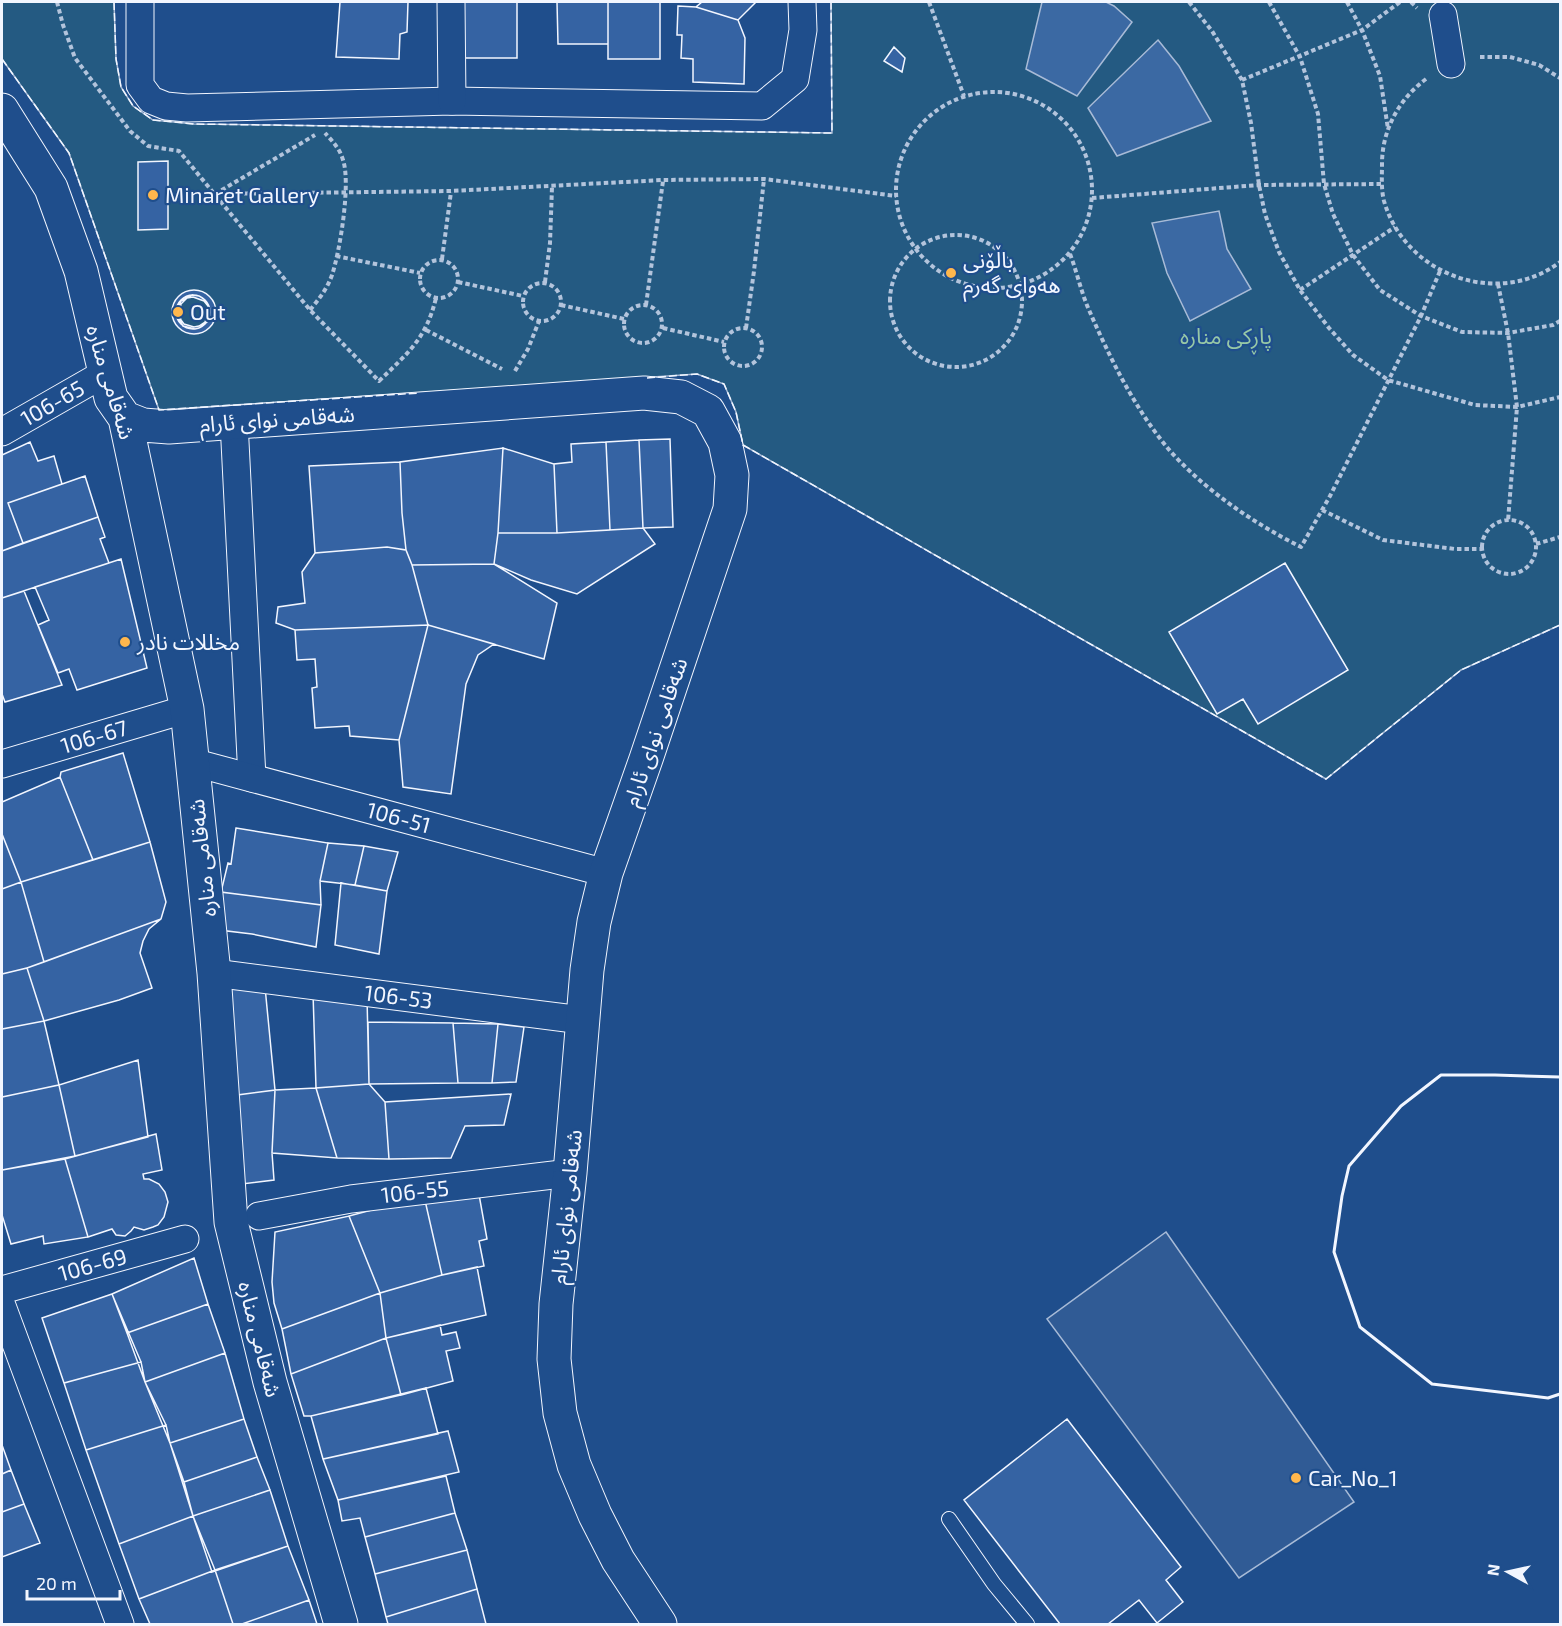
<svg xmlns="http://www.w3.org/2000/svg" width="1562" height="1626" viewBox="0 0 1562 1626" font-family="'Exo 2','Noto Sans Arabic',sans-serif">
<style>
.green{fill:#245a82;stroke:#a8bbd7;stroke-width:1.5}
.parking{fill:#305b95;stroke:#a8bbd7;stroke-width:1.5}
.water{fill:#3b69a3;stroke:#a8bbd7;stroke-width:1.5}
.building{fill:#3563a3;stroke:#f2f6ff;stroke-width:1.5;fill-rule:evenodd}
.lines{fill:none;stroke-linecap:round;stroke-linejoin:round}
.lane-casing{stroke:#f2f6ff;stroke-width:16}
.street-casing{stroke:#f2f6ff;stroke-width:29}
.secondary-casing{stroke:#f2f6ff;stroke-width:35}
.path{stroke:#b3c4dc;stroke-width:4;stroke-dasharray:4.5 3;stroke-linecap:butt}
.lane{stroke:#1f4e8c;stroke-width:14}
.street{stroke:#1f4e8c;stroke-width:27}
.secondary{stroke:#1f4e8c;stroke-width:33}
.fence{stroke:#f2f6ff;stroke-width:1.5;stroke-dasharray:8 3;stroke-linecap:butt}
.wall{stroke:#f2f6ff;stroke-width:3}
.poi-dot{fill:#ffb74d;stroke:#1f4e8c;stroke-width:2}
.labels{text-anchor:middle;stroke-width:4.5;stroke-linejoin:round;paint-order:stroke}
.poi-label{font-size:22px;fill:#f2f6ff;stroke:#1f4e8c;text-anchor:start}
.park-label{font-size:22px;fill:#97c8a6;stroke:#1f4e8c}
.street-label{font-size:22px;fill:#f2f6ff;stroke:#1f4e8c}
</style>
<rect width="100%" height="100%" fill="#1f4e8c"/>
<path class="green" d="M2 2H114L116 59 121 87 133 106 153 120 194 124 832 133 831 2H1560V625L1461 670 1326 779 743 445 736 412 724 384 697 374 159 410 69 153 2 59Z"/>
<path class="parking" d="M1166 1232 1354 1502 1239 1578 1047 1319Z"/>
<path class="water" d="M1042 2H1106L1114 6 1132 22 1077 96 1026 69Z
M1158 40 1179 66 1211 121 1117 156 1088 108Z
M1219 211 1227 249 1251 289 1190 321 1167 273 1152 223Z"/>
<path class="building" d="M340 2H408L407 32 400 34 399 59 336 57Z
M464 2H517V58H464Z
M557 2H608V44H558Z
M608 2H660V59H608Z
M702 2H756L738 20 696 7Z
M678 6 696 7 738 20 745 38 744 84 693 82V59L681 58 682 35H677Z
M894 47 905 58 902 72 884 61Z
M168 161V229L138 230V162Z
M172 312a22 22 0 1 1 44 0a22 22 0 1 1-44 0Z
M192 295 199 296 205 300 210 311 207 322 199 328 195 329 183 326 177 315V310L181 301ZM193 297 204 301 208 306 209 312 205 322 199 326 194 327 184 324 181 320 179 314 181 304 187 298Z
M176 312a17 17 0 1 1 34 0a17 17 0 1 1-34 0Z
M670 439 673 527 643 528 639 440Z
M639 440 643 528 610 530 606 442Z
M30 442 38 461 54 456 62 484 8 503 23 543 2 551V455Z
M606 442 610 530 557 533 554 464 572 462 571 444Z
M503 448 498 533 494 564 412 565 406 550 402 513 400 462Z
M503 448 554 464 557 533H498Z
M400 462 402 513 406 550 387 547 315 553 309 466Z
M85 476 98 517 23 543 8 503Z
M98 517 105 537 100 539 109 563 2 598V551Z
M643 528 655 544 577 594 531 580 494 564 498 533H557Z
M387 547 406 550 412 565 428 625 295 630 276 623 278 607 305 603 302 572 315 553Z
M121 559 147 668 77 690 69 669 58 673 38 625 49 620 35 587Z
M1285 563 1348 670 1258 724 1243 699 1217 714 1169 632Z
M494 564 557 603 544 659 428 625 412 565Z
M24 591 62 685 5 702 2 694V598Z
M428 625 494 644 478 655 466 684 451 794 403 787 399 740Z
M428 625 399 740 350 736 349 726 315 728 312 688 317 687 315 659 297 660 295 630Z
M123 753 150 842 93 860 60 777 61 772Z
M60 777 93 860 21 882 2 834V802Z
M236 828 328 843 320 881 321 905 221 892 228 863 231 864Z
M2 834 21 882 2 889Z
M150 842 166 902 161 919 44 962 21 882Z
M328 843 364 846 355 885 320 881Z
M364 846 398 852 387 891 355 885Z
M21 882 44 962 27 968 2 974V889Z
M341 883 387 891 379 954 335 945Z
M221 892 321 905 316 947 252 934 219 930Z
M161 919 149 929 143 941 140 953 152 988 119 1000 44 1021 27 968Z
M27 968 44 1021 2 1029V974Z
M219 980 265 987 275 1090 230 1096Z
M313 993 367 997 369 1084 316 1088Z
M44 1021 59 1085 2 1097V1029Z
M368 1022 453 1023 458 1083 369 1084Z
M453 1023 498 1024 492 1083H458Z
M498 1024 524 1027 516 1082 492 1083Z
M138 1060 148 1137 75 1156 59 1085Z
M369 1084 385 1102 389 1159 337 1158 316 1088Z
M59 1085 75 1156 2 1170V1097Z
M316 1088 337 1158 272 1153 275 1090Z
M275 1090 272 1153 274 1180 234 1185 230 1096Z
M511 1094 504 1125 465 1126 451 1158 389 1159 385 1102Z
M156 1134 162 1170 143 1174 144 1179H149L159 1184 165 1192 168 1202 164 1217 158 1225 153 1227 144 1230 134 1227 131 1231 125 1236 116 1235 112 1229 88 1237 65 1159Z
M65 1159 88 1237 44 1244 43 1236 11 1244 2 1215V1170Z
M478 1189 487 1239 479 1241 484 1266 442 1275 424 1196Z
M424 1196 442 1275 380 1293 349 1216Z
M349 1216 380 1293 282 1329 274 1303 272 1282 275 1232Z
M194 1258 208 1304 127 1333 112 1294Z
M477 1267 486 1315 386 1338 380 1293 442 1275Z
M380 1293 386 1338 291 1374 282 1329Z
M112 1294 141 1362 64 1383 42 1318Z
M208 1304 225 1353 145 1382 127 1333Z
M440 1325 442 1335 456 1332 460 1348 446 1351 453 1381 401 1395 386 1338Z
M386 1338 401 1395 311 1416H304L291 1374Z
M225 1353 244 1419 170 1443 145 1382Z
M141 1362 145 1382 166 1425 86 1450 64 1383Z
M426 1388 438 1434 323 1459 311 1416Z
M244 1419 257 1457 184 1482 170 1443Z
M1067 1419 1181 1567 1166 1580 1183 1602 1157 1623 1139 1600 1108 1624H1060L964 1500Z
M166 1425 170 1443 193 1516 119 1544 86 1450Z
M448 1431 459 1472 338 1500 323 1459Z
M2 1445 11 1470 2 1474Z
M257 1457 270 1490 193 1516 184 1482Z
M11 1470 24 1504 2 1512V1474Z
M446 1476 455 1513 365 1537 360 1518 342 1521 338 1500Z
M270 1490 288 1546 212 1572 193 1516Z
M24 1504 40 1543 2 1557V1512Z
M455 1513 467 1550 375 1574 365 1537Z
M193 1516 215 1570 139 1599 119 1544Z
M288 1546 309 1600 242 1624H233L215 1570Z
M467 1550 477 1589 386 1617 375 1574Z
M215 1570 233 1624H150L139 1599Z
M477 1589 486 1624H388L386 1617Z
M309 1600 317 1624H242Z"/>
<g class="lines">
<defs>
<path id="lane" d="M949 1519 994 1584 1027 1624"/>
<g id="street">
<path d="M140 2V85L151 100 166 106 187 108 452 101 762 106 795 79 803 30 802 2"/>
<path d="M451 2 452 101"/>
<path d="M1443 15 1451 64"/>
<path d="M234 422 252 778"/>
<path id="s1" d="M2 432 105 373"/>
<path id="s2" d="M192 762 606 873"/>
<path id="s3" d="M2 764 187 709"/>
<path id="s4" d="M214 973 582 1020"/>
<path id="s5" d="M259 1216 351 1199 570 1173"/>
<path id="s6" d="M2 1290 185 1239"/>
<path d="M2 1306 120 1624"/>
</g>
<path id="secondary" d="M2 110 51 188 81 271 111 398 125 418 187 709 214 973 231 1222 270 1382 341 1624
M125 418 143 425 169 427 644 393 681 397 708 411 725 442 732 475 730 509 646 759 606 873 594 922 587 970 570 1173 556 1304 554 1359 560 1413 574 1465 595 1515 618 1560 660 1624"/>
</defs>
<use href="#lane" class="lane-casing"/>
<use href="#street" class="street-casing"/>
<use href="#secondary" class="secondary-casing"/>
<path class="path" d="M57 2 63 25 75 58 130 131 148 146 179 151 310 310 379 381C408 353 426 339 436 298
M929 2 964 96
M1189 2 1212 31 1242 80 1251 123 1259 185 1265 214 1279 252 1300 290 1329 328 1353 355 1388 380 1475 405 1517 407 1560 397
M1269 2 1300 57 1318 114 1324 184 1333 214 1353 255 1380 290 1421 316 1462 332 1508 333 1553 325 1560 321
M1347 2 1362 30 1380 76 1388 129
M1411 2 1417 8
M1480 57H1510L1539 65 1560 78
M1426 79C1399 99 1382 130 1382 164 1382 177 1381 189 1384 201 1405 275 1498 309 1560 262
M1242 80 1362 30 1400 2
M896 190a98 98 0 1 1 196 0a98 98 0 1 1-196 0Z
M214 194 451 191 663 180 764 179 896 196
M215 194 315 135
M1092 198 1259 185 1382 184
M890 301a66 66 0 1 1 132 0a66 66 0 1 1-132 0Z
M1070 254C1077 272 1081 292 1089 310 1109 356 1134 407 1166 446 1200 487 1253 523 1301 547L1330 496 1421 316 1440 271
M336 256 420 273
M442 259 451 192
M420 279a19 19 0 1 1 38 0a19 19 0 1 1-38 0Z
M458 282 523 296
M545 282 550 243 552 187
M523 302a19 19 0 1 1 38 0a19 19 0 1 1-38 0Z
M1498 284 1508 333 1517 407 1508 521
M1300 290 1395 227
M624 324a19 19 0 1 1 38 0a19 19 0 1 1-38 0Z
M561 305 624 319
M646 305 663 181
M310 310C319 299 327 289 332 275 340 251 351 183 343 160 340 149 333 142 325 133
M724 347a19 19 0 1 1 38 0a19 19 0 1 1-38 0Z
M663 328 724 342
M746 328 754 271 764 179
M426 330 502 369
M515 371 528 349 539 321
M1322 510 1383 540 1455 549H1482
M1482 547a27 27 0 1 1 54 0a27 27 0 1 1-54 0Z
M1536 544 1560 537"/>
<use href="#lane" class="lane"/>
<use href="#street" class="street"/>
<use href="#secondary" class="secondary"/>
<path class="fence" d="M114 2 116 59 121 87 133 106 153 120 194 124 832 133 831 2
M2 59 69 153 159 410 419 393
M647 378 697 374 724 384 736 412 743 445 1326 779 1461 670 1560 625"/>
<path class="wall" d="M1560 1077 1495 1075H1441L1401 1106 1349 1166 1342 1196 1334 1252 1360 1327 1432 1384 1548 1398 1560 1394"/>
</g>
<g class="poi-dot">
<circle cx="153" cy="195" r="6"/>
<circle cx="951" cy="273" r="6"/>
<circle cx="178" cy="312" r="6"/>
<circle cx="125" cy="642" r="6"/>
<circle cx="1296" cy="1478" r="6"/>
</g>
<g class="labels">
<g class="poi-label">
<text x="165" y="203">Minaret Gallery</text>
<text x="963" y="268">باڵۆنی<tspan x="963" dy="25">هەوای گەرم</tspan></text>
<text x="190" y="320">Out</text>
<text x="137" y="650">مخللات نادر</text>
<text x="1308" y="1486">Car_No_1</text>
</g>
<g class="park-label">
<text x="1226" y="344">پاڕکی منارە</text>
</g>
<g class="street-label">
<text transform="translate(111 382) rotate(73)" y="8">شەقامی منارە</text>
<text dy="8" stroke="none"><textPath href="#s1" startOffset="58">106-65</textPath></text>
<text transform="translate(277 419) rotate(-4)" y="8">شەقامی نوای ئارام</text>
<text transform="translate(655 732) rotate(-71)" y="8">شەقامی نوای ئارام</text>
<text dy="8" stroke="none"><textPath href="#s3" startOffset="96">106-67</textPath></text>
<text dy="8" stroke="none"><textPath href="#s2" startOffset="214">106-51</textPath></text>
<text transform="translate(202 858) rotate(-96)" y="8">شەقامی منارە</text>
<text dy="8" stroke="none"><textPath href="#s4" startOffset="186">106-53</textPath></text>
<text dy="8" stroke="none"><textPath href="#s5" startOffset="158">106-55</textPath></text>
<text transform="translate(566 1207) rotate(-84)" y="8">شەقامی نوای ئارام</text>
<text dy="8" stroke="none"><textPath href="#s6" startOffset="94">106-69</textPath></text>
<text transform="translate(260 1339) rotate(76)" y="8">شەقامی منارە</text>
</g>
</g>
<rect width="1562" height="1626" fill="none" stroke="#f2f6ff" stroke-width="6"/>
<g transform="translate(1508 1572) rotate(278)" stroke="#1f4e8c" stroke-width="4.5" paint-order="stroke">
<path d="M0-4.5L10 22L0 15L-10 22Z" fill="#f2f6ff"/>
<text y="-9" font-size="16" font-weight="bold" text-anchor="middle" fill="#f2f6ff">N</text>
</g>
<path d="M27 1590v9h93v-9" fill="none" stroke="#f2f6ff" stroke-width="3"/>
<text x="36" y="1590" font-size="18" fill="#f2f6ff" stroke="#1f4e8c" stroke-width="4.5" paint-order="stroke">20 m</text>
</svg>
